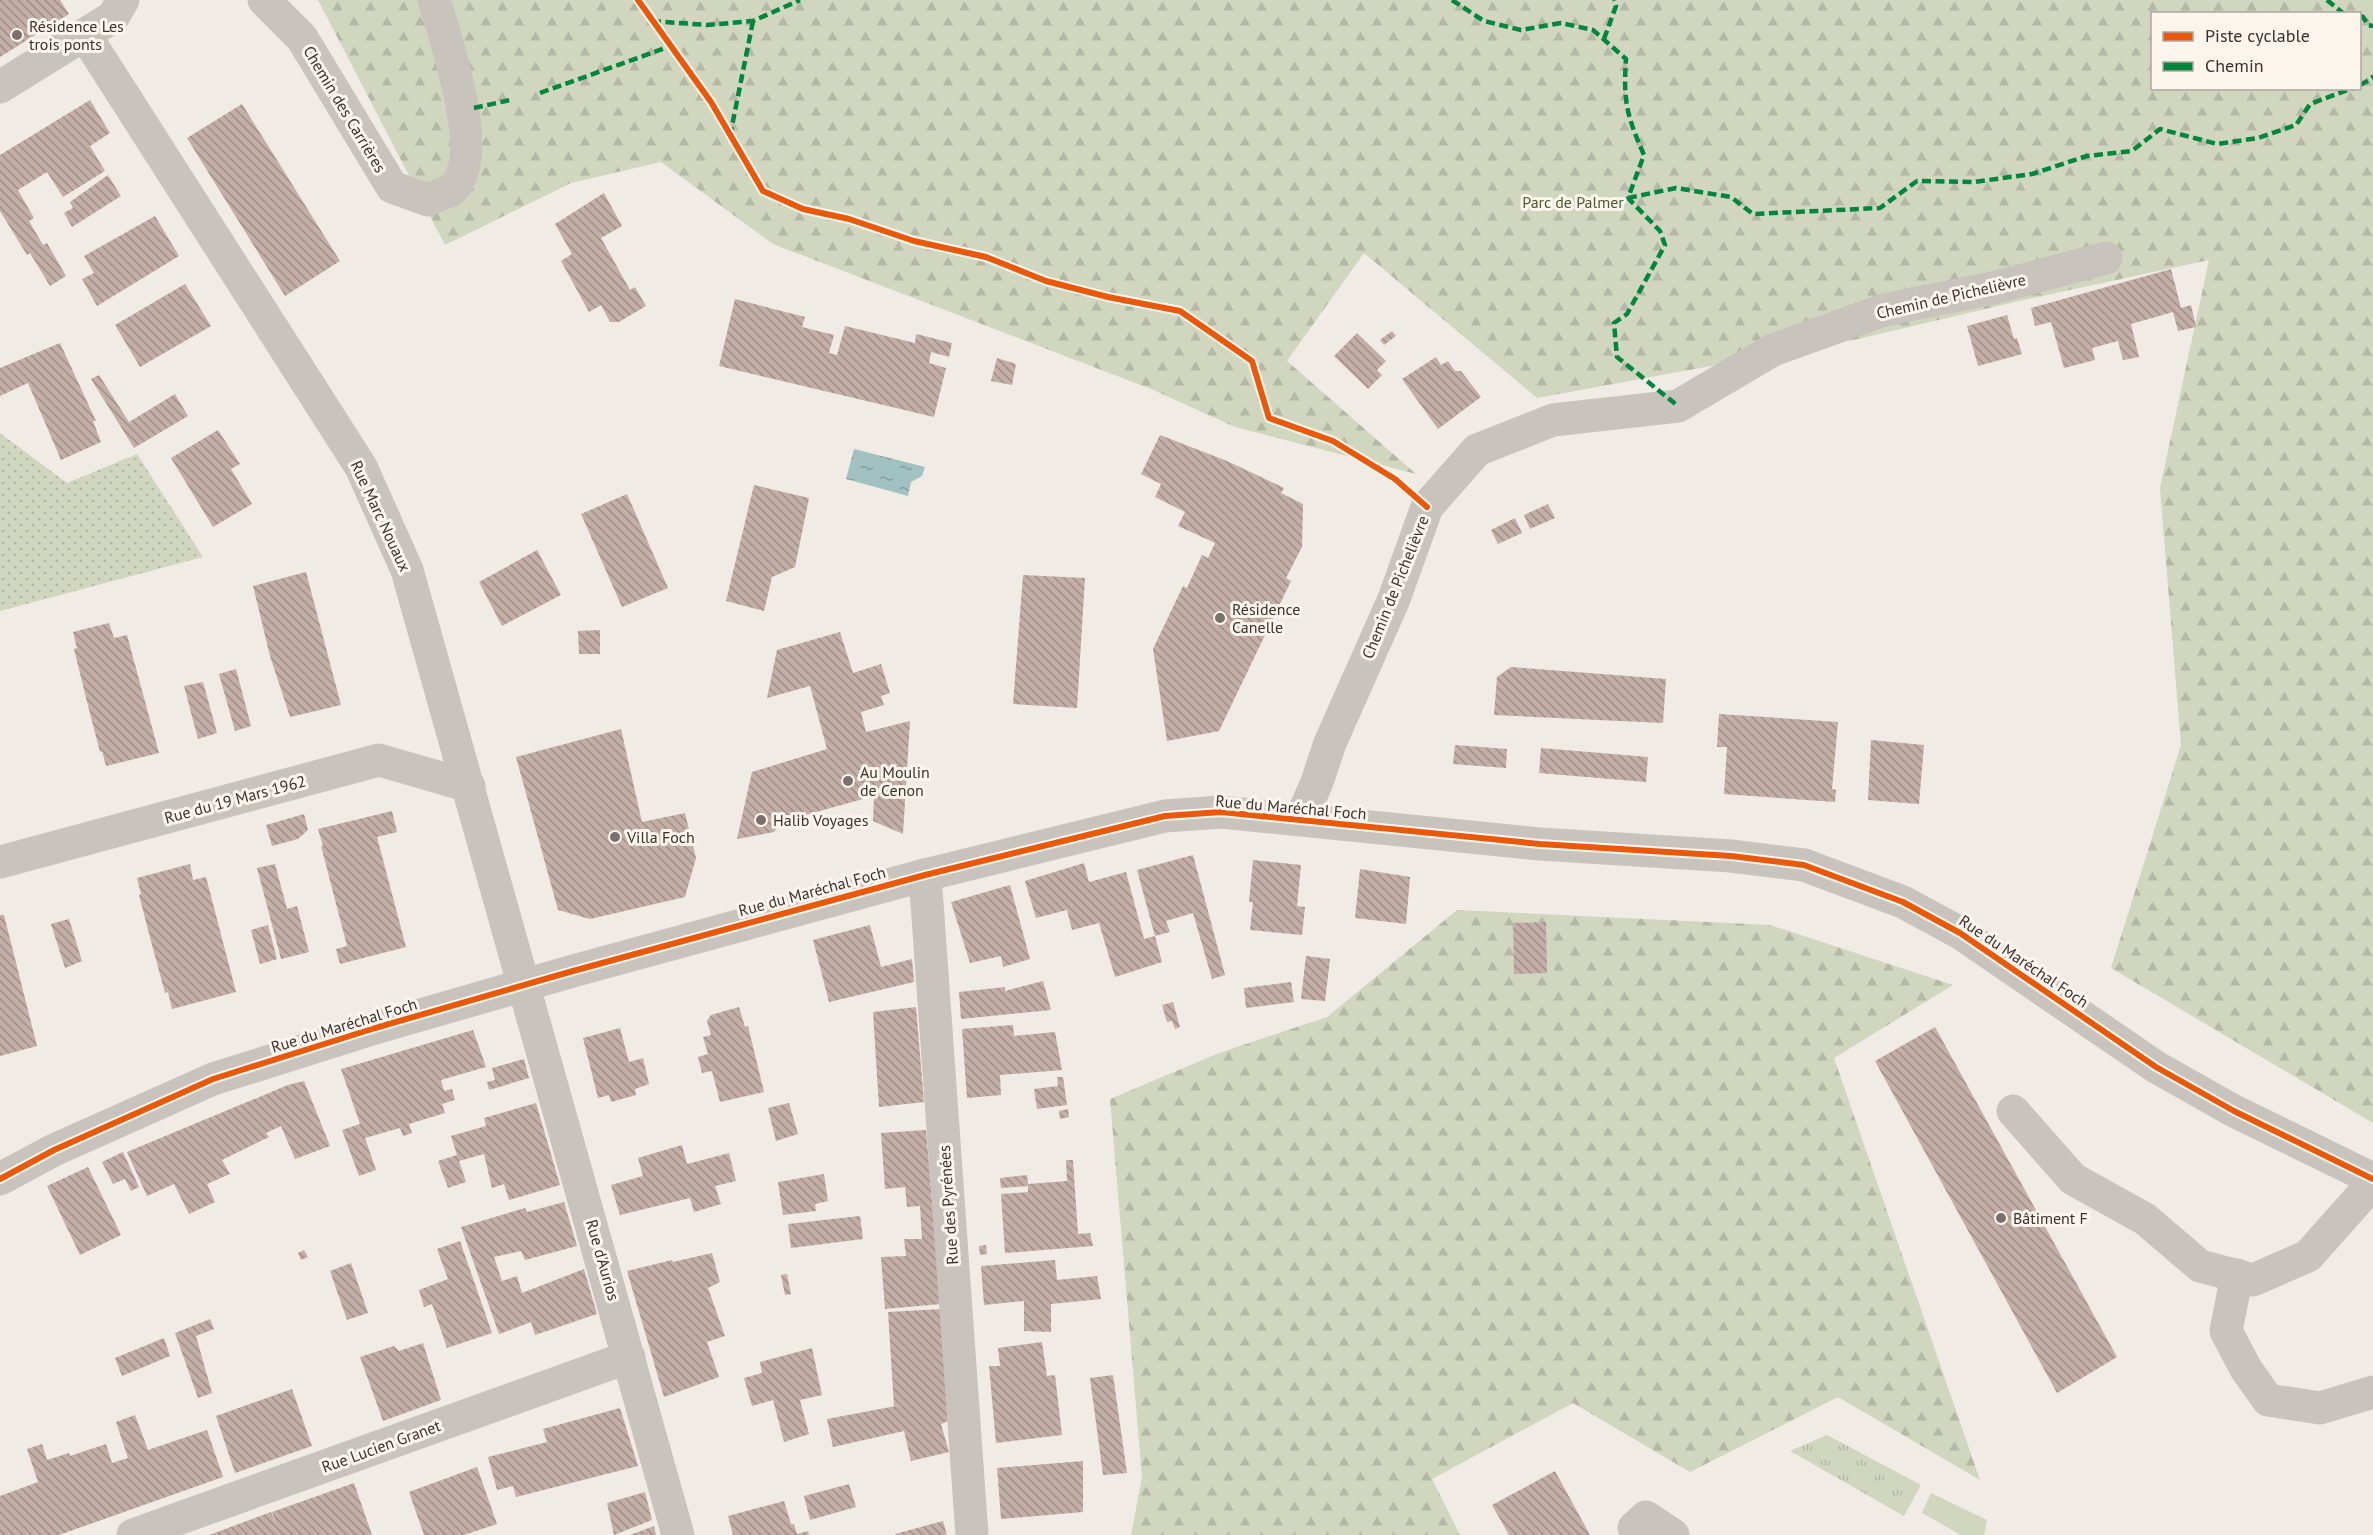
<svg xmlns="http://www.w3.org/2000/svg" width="2373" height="1535" font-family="'PT Sans',sans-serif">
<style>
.grass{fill:url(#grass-tufts)}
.forest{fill:url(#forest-firs);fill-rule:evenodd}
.garden{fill:url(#garden-dots)}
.pitch{fill:#d1d6bf}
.water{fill:url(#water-ripples)}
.building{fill:url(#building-back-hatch)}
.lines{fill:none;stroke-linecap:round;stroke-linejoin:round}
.minor{stroke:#c9c3be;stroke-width:33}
.quiet{stroke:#00873e;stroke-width:4.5;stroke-dasharray:9 4.5;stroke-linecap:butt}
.cycleway-casing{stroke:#fbf5ee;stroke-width:10}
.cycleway{stroke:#e8590c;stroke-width:6}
.poi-dot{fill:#7a716c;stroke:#fbf5ee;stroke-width:2}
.labels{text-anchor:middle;stroke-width:6;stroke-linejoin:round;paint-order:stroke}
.poi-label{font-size:16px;fill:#3b302b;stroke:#fbf5ee;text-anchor:start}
.street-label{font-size:16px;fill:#3b302b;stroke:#fbf5ee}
.park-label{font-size:16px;fill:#4a5a2e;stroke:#fbf5ee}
</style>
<defs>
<pattern id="grass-tufts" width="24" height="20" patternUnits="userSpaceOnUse" patternTransform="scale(1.5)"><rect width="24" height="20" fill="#d1d6bf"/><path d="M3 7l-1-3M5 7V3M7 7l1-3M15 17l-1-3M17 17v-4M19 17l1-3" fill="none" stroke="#b4b8a4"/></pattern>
<pattern id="forest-firs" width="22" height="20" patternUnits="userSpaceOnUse" patternTransform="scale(1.5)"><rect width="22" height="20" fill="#d1d6bf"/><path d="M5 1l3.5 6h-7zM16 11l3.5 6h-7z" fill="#b4b8a4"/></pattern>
<pattern id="garden-dots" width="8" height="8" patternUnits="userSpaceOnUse" patternTransform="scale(1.5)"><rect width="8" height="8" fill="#d1d6bf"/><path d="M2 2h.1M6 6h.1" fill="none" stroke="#b4b8a4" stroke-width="1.8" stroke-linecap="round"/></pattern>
<pattern id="water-ripples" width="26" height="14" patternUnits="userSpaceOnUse" patternTransform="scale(1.5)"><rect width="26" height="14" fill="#a1c2c1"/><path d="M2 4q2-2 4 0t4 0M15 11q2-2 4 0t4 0" fill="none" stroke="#849e9d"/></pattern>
<pattern id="building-back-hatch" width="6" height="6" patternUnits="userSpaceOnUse" patternTransform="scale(1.5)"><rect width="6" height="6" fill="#c3afa7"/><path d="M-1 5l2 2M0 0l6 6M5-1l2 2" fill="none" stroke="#a08f88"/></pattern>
</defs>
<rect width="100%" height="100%" fill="#f0ebe5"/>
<!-- grass -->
<path class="grass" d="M1827 1435 1921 1485 1904 1516 1790 1451Z"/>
<!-- forest -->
<g class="forest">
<path d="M318 0H2373V1123L2111 968 2181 745 2160 488 2209 260 2019 301 1858 339 1537 398 1364 253 1287 361 1416 474 1235 427 1151 389 773 244 661 162 571 183 445 245ZM2152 14H2360V88H2152Z"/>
<path d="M1457 910 1770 925 1953 985 1834 1058 1980 1480 1838 1397 1690 1472 1573 1403 1432 1479 1460 1535H1131L1142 1477 1110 1099 1219 1053 1327 1017Z"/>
</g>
<!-- garden -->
<path class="garden" d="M0 433 67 483 137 454 203 557 0 611Z"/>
<!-- pitch -->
<path class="pitch" d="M1931 1493 1987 1520 1984 1535H1961L1922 1513Z"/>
<!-- water -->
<path class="water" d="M854 449 925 467 922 476 911 482 908 496 846 479Z"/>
<!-- building -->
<g class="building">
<path d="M0 0H60L69 14 0 57Z"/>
<path d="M90 100 110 133 90 146 105 171 63 197 47 172 18 190 34 218 29 221 43 245 47 243 66 276 50 286 30 253 27 255 0 211V155Z"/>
<path d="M242 104 340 261 285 296 187 138Z"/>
<path d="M108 175 121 196 72 227 64 213 73 208 70 202Z"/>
<path d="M604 193 622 226 601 238 630 290 635 287 646 306 619 322H610L601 305 589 312 561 261 572 254 555 224Z"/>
<path d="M155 216 179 256 97 306 82 279 94 273 84 256Z"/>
<path d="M2171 269 2181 308 2191 305 2196 327 2178 331 2173 312 2131 324 2139 357 2123 360 2118 341 2092 348 2095 360 2064 368 2051 322 2035 326 2031 308Z"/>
<path d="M185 284 211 326 140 367 115 325Z"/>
<path d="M735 299 805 317 802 327 834 335 829 353 837 355 845 326 915 343 916 334 952 343 949 357 931 352 929 363 946 368 934 417 719 366Z"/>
<path d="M2007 315 2014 339 2017 338 2022 354 1978 366 1967 326Z"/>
<path d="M1392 331 1396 336 1384 345 1380 340Z"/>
<path d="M1357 333 1386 361 1377 370 1382 375 1368 389 1334 356Z"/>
<path d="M60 343 96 421H93L101 442 61 460 28 383 0 396V368Z"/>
<path d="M1436 357 1441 365 1448 361 1455 371H1461L1481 397 1438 429 1402 379Z"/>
<path d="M997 358 1016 364 1012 385 991 381Z"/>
<path d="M99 375 129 422 175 394 188 416 134 448 91 379Z"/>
<path d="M218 430 240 464 231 469 252 504 213 527 171 458Z"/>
<path d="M1160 435 1227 461 1284 488 1281 493 1303 504 1302 547 1286 578 1291 581 1219 731 1167 741 1153 649 1183 586 1187 588 1202 555 1208 558 1215 543 1178 526 1185 512 1155 497 1161 484 1141 474Z"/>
<path d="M754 485 809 498 795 567 772 577 764 611 726 601Z"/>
<path d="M627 494 668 588 622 607 581 514Z"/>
<path d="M1548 504 1555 518 1530 529 1524 515Z"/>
<path d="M1515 518 1522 533 1498 544 1491 530Z"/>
<path d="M537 550 561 595 502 626 479 582Z"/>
<path d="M306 572 341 705 290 717 270 656 253 586Z"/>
<path d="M1023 575 1085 578 1077 708 1013 704Z"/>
<path d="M109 623 114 638 127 635 159 753 106 766 102 751 100 752 87 702 74 649 77 648 73 632Z"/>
<path d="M600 630V654H579L578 631Z"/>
<path d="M840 632 853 673 881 664 890 693 881 696 884 705 861 712 866 732 910 721 903 834 873 821 874 796 780 822 774 832 737 839 752 772 827 749 810 686 767 698 777 650Z"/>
<path d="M1511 667 1666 679 1663 723 1494 715 1497 677Z"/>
<path d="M236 669 251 726 235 731 219 674Z"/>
<path d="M203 682 217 733 198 739 184 686Z"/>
<path d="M1719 714 1838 722 1832 789 1836 790 1835 802 1724 794 1727 747H1717Z"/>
<path d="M621 729 642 822 685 813 696 858 685 897 590 919 558 910 516 757Z"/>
<path d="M1871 740 1924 745 1919 804 1868 800Z"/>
<path d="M1455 745 1507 749 1506 768 1453 764Z"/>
<path d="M1541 748 1648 757 1646 782 1539 773Z"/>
<path d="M392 811 397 832 377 837 406 947 340 964 336 949 347 946 321 846H323L318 829Z"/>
<path d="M304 814 308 830 298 839 272 846 266 825Z"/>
<path d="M1193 855 1225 975 1212 979 1193 913 1166 921 1170 932 1155 936 1137 870Z"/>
<path d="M1253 860 1301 865 1297 906 1305 907 1302 935 1250 930 1253 902H1249Z"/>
<path d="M1084 863 1089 882 1126 872 1144 939 1155 936 1162 962 1115 977 1099 923 1072 930 1067 910 1036 918 1025 881Z"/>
<path d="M190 864 193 880 206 877 236 992 172 1009 168 992 165 993 152 945 139 895 141 894 137 878Z"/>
<path d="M275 864 287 909 297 906 309 952 281 959 257 868Z"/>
<path d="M1360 869 1410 877 1406 924 1355 918Z"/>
<path d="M1010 885 1030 959 1003 967 1001 956 970 963 951 902Z"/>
<path d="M0 915H4L37 1046 0 1056Z"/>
<path d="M69 919 82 961 65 968 51 924Z"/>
<path d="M1546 922 1547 973 1514 974 1513 923Z"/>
<path d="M268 925 277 959 260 964 251 930Z"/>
<path d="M870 925 881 967 912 959 914 982 829 1002 813 940Z"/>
<path d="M1306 956 1330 959 1325 1001 1301 999Z"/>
<path d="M1043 981 1051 1010 961 1019 959 992 1005 987V991Z"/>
<path d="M1291 982 1294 1002 1246 1008 1244 988Z"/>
<path d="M1173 1002 1180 1027 1175 1029 1172 1021 1167 1022 1162 1005Z"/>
<path d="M739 1007 745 1027 748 1026 764 1092 720 1102 712 1071 702 1073 698 1057 708 1054 703 1037 711 1035 707 1021 711 1015Z"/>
<path d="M916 1007 924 1102 879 1107 873 1012Z"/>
<path d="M1013 1025 1014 1036 1055 1032 1062 1070 1000 1075 1001 1095 967 1098 962 1029Z"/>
<path d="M1935 1027 2117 1357 2057 1393 1875 1061Z"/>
<path d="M620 1028 629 1062 643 1058 649 1084 635 1089 636 1095 611 1102 609 1095 598 1098 583 1038Z"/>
<path d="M473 1030 486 1067 441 1080 444 1091 452 1089 455 1100 442 1104 445 1113 409 1124 412 1133 403 1136 400 1128 365 1138 376 1170 359 1176 342 1130 360 1124 341 1069Z"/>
<path d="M524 1059 529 1078 489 1090 487 1082 495 1080 492 1068Z"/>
<path d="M1057 1077H1063L1067 1105 1037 1109 1034 1089 1058 1086Z"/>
<path d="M304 1081 330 1146 295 1159 281 1126 266 1133 269 1137 222 1160 230 1174 207 1184 215 1202 189 1214 174 1184 147 1196 127 1152 288 1085Z"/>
<path d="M536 1103 560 1185 509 1200 504 1184 492 1188 484 1154 459 1161 466 1182 448 1188 438 1161 457 1155 451 1136 486 1126 484 1118Z"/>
<path d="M789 1103 798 1134 776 1141 768 1108Z"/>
<path d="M1068 1109 1069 1117 1060 1119 1059 1111Z"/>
<path d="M926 1130 941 1304 885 1309 881 1257 906 1256 904 1239H922L920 1206 907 1207 905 1187 885 1189 881 1133Z"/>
<path d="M682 1145 687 1164 729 1153 736 1181 715 1186 721 1204 694 1212 690 1198 620 1215 611 1185 643 1176 638 1158Z"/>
<path d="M123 1152 139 1187 131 1191 125 1179 113 1184 102 1162Z"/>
<path d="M1066 1160H1073L1078 1234 1090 1233 1093 1246 1005 1253 1001 1194 1028 1192V1186L1001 1188 1000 1178 1027 1175 1028 1184 1067 1181Z"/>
<path d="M88 1167 121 1235 80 1255 47 1186Z"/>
<path d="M824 1174 828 1201 815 1204 816 1211 783 1215 778 1182Z"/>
<path d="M564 1202 577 1246 525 1260 521 1251 494 1257 502 1281 517 1276 522 1293 584 1269 597 1314 535 1335 531 1322 499 1334 461 1227 525 1208 527 1212Z"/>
<path d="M860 1216 863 1239 791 1248 788 1224Z"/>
<path d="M460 1241 492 1333 447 1348 432 1304 424 1307 419 1290 448 1279 437 1249Z"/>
<path d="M986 1245 987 1254 980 1255 979 1246Z"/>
<path d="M304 1250 308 1257 301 1260 298 1253Z"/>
<path d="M712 1253 720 1282 708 1288 725 1336 707 1342 719 1377 664 1397 627 1271 672 1260 673 1262Z"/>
<path d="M1055 1260 1057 1280 1097 1276 1101 1299 1051 1304V1332L1024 1331V1301L984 1305 981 1266Z"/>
<path d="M351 1263 368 1313 347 1320 330 1271Z"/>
<path d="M787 1274 791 1294 785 1295 781 1275Z"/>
<path d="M941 1309 950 1420 941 1424 949 1452 911 1461 904 1431 833 1447 827 1419 901 1405 894 1406 888 1312Z"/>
<path d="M210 1319 214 1329 196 1336 212 1393 198 1398 175 1333Z"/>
<path d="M164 1338 170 1356 122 1376 115 1358Z"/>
<path d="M1042 1342 1047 1376 1055 1375 1062 1435 996 1443 989 1366H1000L998 1348Z"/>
<path d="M423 1343 441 1400 383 1421 360 1357 394 1346 399 1351Z"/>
<path d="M812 1348 822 1395 800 1400 809 1434 784 1442 773 1400 752 1406 744 1378 762 1373 760 1362Z"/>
<path d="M1113 1375 1127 1473 1103 1475 1090 1378Z"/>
<path d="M292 1389 312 1446 235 1473 216 1416Z"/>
<path d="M620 1408 638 1466 516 1497 513 1486 497 1490 488 1457 547 1442 543 1429Z"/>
<path d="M135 1415 148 1450 207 1430 223 1477 59 1535H0V1496L38 1482 27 1449 42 1444 47 1460 69 1453 70 1456 106 1444 112 1463 128 1458 116 1422Z"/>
<path d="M1083 1461V1512L1001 1519 997 1468Z"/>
<path d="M477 1467 497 1524 464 1535H424L409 1492Z"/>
<path d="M1555 1471 1590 1535H1509L1492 1505Z"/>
<path d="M354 1483 372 1535H209L271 1512 276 1524 272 1512Z"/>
<path d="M849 1484 856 1507 810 1520 804 1496Z"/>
<path d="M645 1492 652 1520 614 1535 607 1503Z"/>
<path d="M784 1501 791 1524H794L797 1534 808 1531 809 1535H733L728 1516Z"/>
<path d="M943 1521 947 1535H896L895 1534Z"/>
<path d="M654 1526 656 1535H630Z"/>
</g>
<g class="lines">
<!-- minor -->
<g class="minor">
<path d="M264 0 302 38 392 187 428 200C435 196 447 193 453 188 486 158 446 38 434 0"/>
<path d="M85 35 361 467 407 570 678 1535"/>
<path d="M0 87 113 17 123 0"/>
<path d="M1301 819 1317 782 1330 743 1394 599 1427 507 1477 450 1553 420 1678 406 1773 350 1884 310 1997 287 2106 258"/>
<path d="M0 862 379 760 469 786"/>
<path d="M925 875 972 1535"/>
<path d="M2013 1111 2073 1179 2145 1219 2200 1266 2253 1280 2308 1256 2373 1183"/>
<path d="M0 1179 54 1150 213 1079 375 1028 573 971 925 875 1165 816 1221 812 1540 844 1731 856 1804 865 1903 902 1960 933 2156 1067 2234 1111 2373 1179"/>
<path d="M2237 1275 2226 1331 2246 1369 2268 1400 2320 1408 2373 1392"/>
<path d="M133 1535 629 1357"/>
<path d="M1637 1535 1634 1528 1646 1517 1673 1535"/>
</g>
<!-- quiet -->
<g class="quiet">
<path d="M1452 0 1484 21 1521 30 1561 23 1593 30 1626 59C1623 102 1627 116 1644 155L1628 198 1660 231 1665 245 1627 314 1614 323 1617 357 1678 406"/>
<path d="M2327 0 2344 14"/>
<path d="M2360 16 2363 17 2368 25 2373 26"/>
<path d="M652 21 707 25 753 21 800 0"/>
<path d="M1604 39 1616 6 1614 0"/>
<path d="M2360 85 2373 78V75"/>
<path d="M540 93 671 46"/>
<path d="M474 108 510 100"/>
<path d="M730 136 753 21"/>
<path d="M1628 198 1676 188 1731 197 1753 214 1880 208 1917 181 1974 182 2032 174 2087 156 2132 151 2160 129 2217 144 2258 138 2296 125 2310 104 2353 88"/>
</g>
<!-- cycleway casing -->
<g class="cycleway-casing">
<g id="cycleway">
<path d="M638 0 711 102 763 191 803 209 849 219 914 241 986 257 1046 281 1108 297 1180 311 1252 361 1269 418 1333 441 1395 479 1427 507"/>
<path d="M0 1179 54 1150 213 1079 375 1028 573 971 925 875 1165 816 1221 812 1540 844 1731 856 1804 865 1903 902 1960 933 2156 1067 2234 1111 2373 1179"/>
</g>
</g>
<!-- cycleway -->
<use href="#cycleway" class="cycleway"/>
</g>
<!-- markers -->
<g class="poi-dot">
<circle cx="17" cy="35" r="6"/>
<circle cx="1220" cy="618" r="6"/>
<circle cx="848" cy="781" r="6"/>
<circle cx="761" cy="820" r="6"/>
<circle cx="615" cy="837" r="6"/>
<circle cx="2001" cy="1218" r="6"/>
</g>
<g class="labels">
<!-- poi labels -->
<g class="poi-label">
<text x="29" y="32">Résidence Les<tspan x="29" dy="18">trois ponts</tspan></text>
<text x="1232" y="615">Résidence<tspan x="1232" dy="18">Canelle</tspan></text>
<text x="860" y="778">Au Moulin<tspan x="860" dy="18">de Cenon</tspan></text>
<text x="773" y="826">Halib Voyages</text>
<text x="627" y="843">Villa Foch</text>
<text x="2013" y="1224">Bâtiment F</text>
</g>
<!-- street labels -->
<g class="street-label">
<text transform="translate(345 109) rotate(59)" y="6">Chemin des Carrières</text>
<text transform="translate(1951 296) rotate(-13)" y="6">Chemin de Pichelièvre</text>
<text transform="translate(381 516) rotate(65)" y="6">Rue Marc Nouaux</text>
<text transform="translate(1395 587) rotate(-68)" y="6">Chemin de Pichelièvre</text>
<text transform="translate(235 799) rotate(-15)" y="6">Rue du 19 Mars 1962</text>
<text transform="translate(1291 807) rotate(5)" y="6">Rue du Maréchal Foch</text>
<text transform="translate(812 891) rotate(-15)" y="6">Rue du Maréchal Foch</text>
<text transform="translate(2024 961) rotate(34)" y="6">Rue du Maréchal Foch</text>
<text transform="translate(344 1025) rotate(-17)" y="6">Rue du Maréchal Foch</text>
<text transform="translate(948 1205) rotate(-94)" y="6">Rue des Pyrénées</text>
<text transform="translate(603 1260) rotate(74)" y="6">Rue d'Aurios</text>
<text transform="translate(381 1446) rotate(-20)" y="6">Rue Lucien Granet</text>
</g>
<!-- park labels -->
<g class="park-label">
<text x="1573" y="208">Parc de Palmer</text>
</g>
</g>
<!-- legend -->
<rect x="2151" y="12" width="210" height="78" fill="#fbf5ee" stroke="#aea6a0" stroke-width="1.5"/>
<rect x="2163" y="32" width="30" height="9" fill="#e8590c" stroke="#aea6a0" stroke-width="1.5"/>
<text x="2205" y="42" font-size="18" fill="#3b302b">Piste cyclable</text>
<rect x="2163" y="62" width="30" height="9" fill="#00873e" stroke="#aea6a0" stroke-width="1.5"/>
<text x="2205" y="72" font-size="18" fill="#3b302b">Chemin</text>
</svg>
